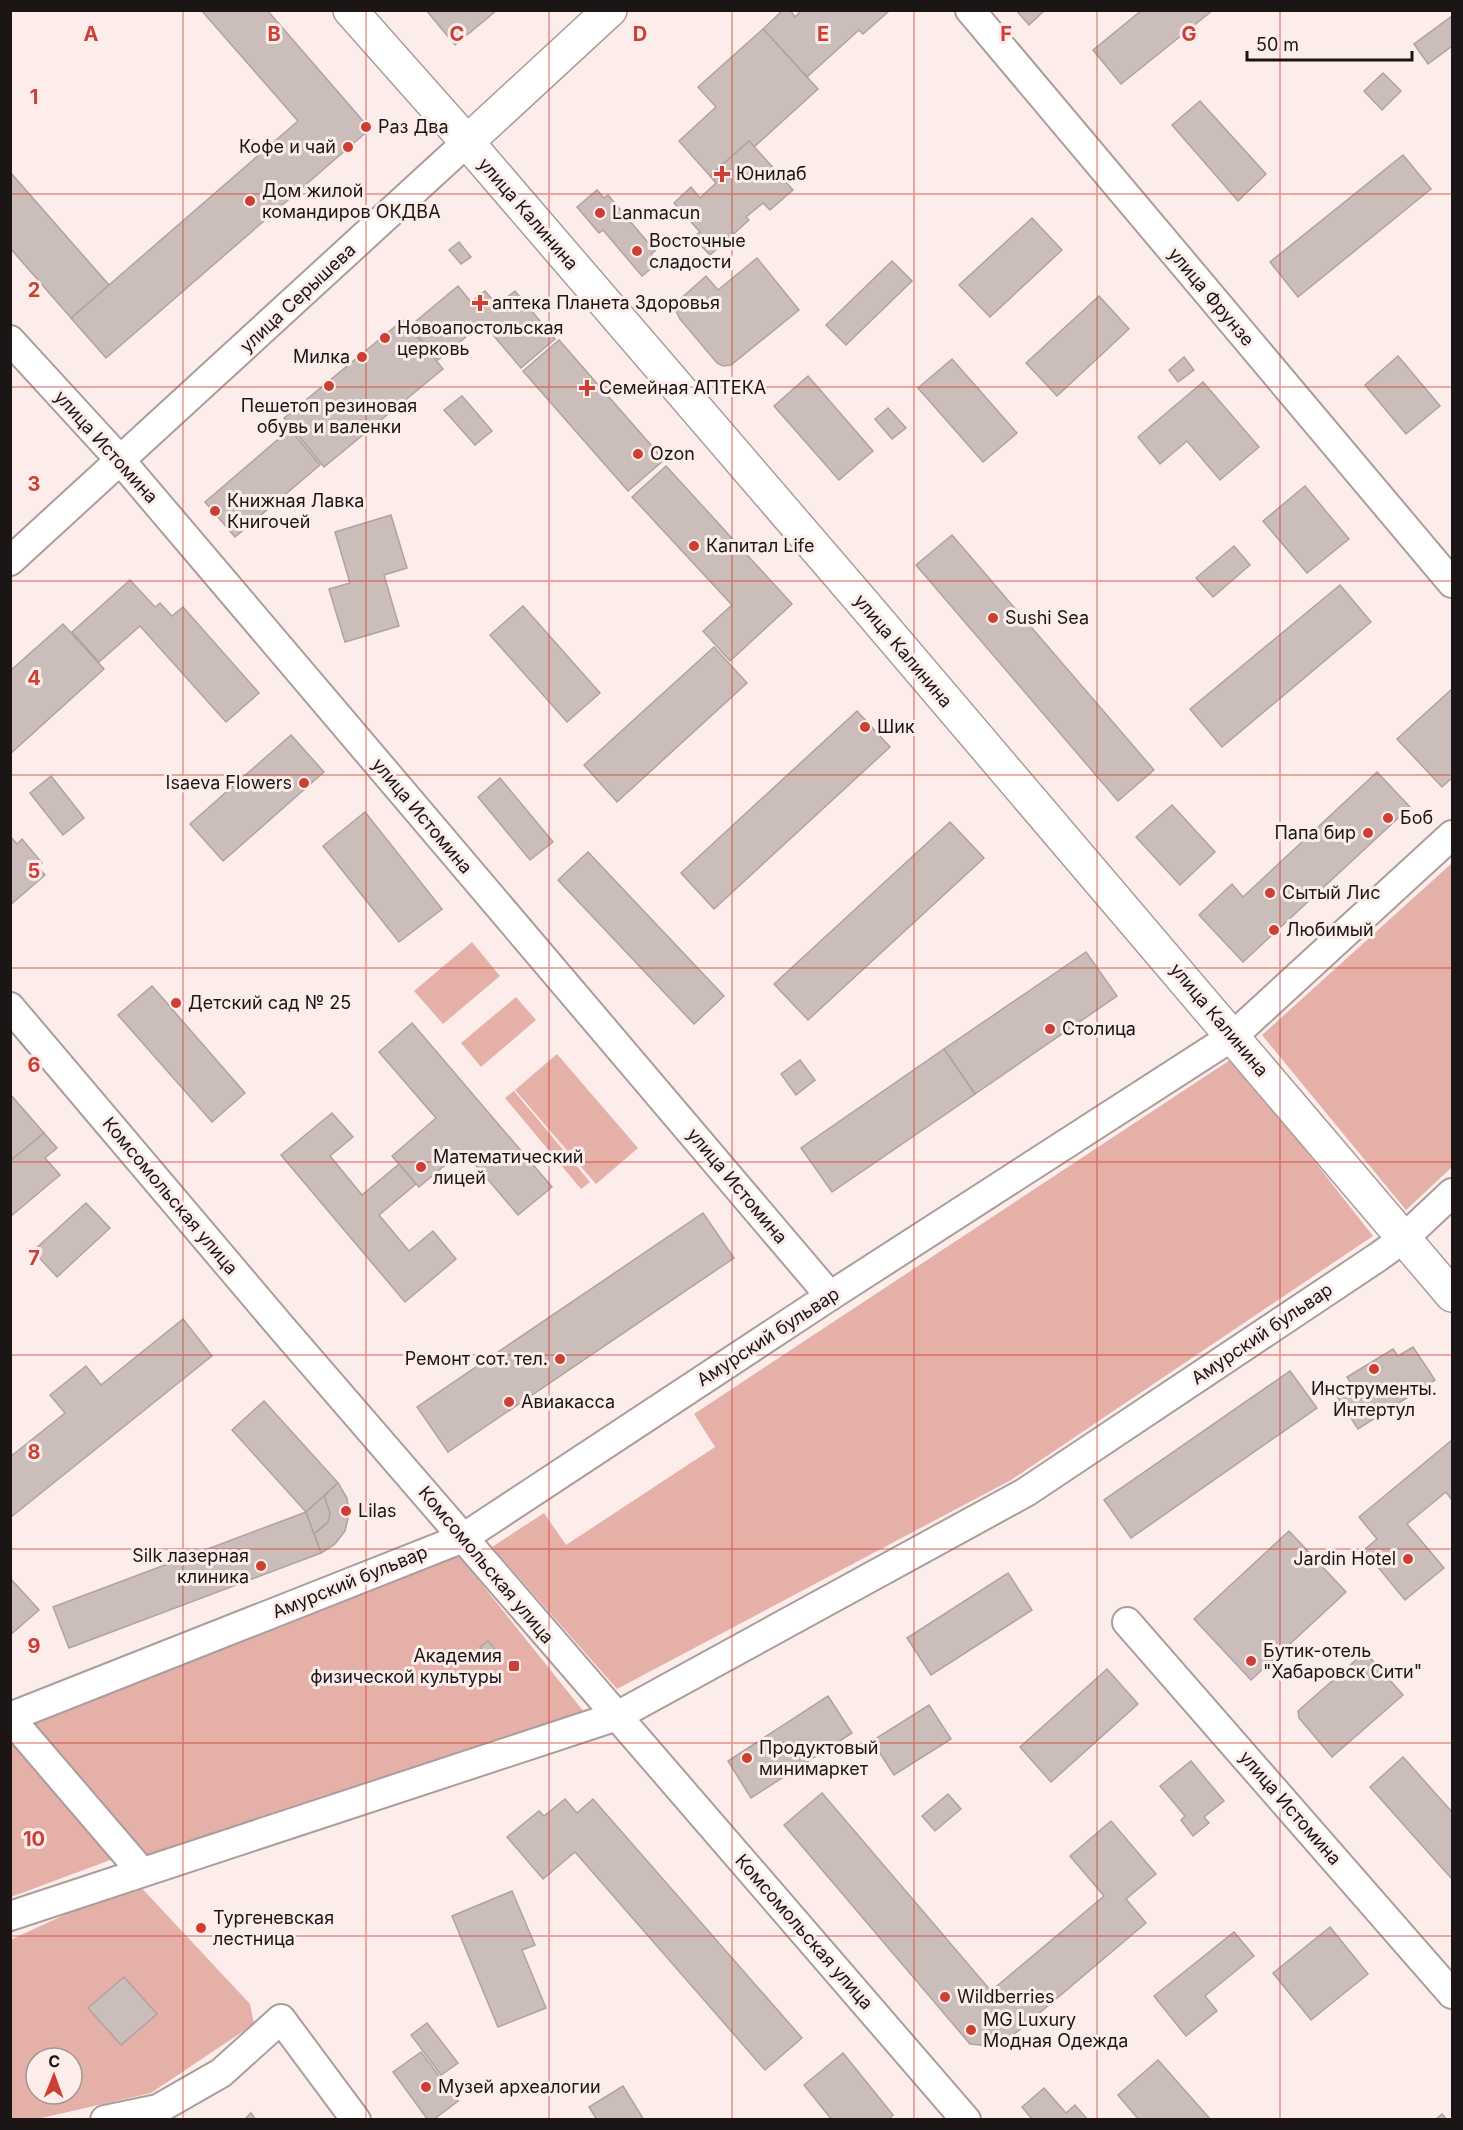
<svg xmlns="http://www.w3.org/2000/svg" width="1463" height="2130" font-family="Inter,sans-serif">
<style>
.green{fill:#e4b0a8;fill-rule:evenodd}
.building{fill:#cbbdba;stroke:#b0a29f;stroke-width:1.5}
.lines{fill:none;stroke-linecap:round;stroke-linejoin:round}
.minor-casing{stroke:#ab9d9b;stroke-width:32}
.major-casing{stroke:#ab9d9b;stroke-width:36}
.minor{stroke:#fff;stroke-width:28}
.major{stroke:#fff;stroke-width:33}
.grid{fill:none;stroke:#cd3f34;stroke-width:1.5;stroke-opacity:0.55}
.poi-dot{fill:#cd3f34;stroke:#fcedeb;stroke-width:2}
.labels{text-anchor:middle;stroke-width:6;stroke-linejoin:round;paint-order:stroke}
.poi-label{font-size:18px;fill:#1b1615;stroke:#fcedeb;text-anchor:start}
.street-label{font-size:18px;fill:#1b1615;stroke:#fcedeb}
.grid-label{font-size:20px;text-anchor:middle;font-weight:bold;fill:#cd3f34;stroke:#fcedeb;stroke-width:6;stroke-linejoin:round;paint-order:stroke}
</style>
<rect width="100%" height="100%" fill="#fcedeb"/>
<!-- green -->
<g class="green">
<path d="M1452 863V1167L1406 1210 1262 1035Z"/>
<path d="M472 942 500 976 443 1024 414 991Z"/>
<path d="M516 997 536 1020 481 1067 461 1043Z"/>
<path d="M557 1054 638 1148 596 1184 515 1090Z"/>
<path d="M1233 1058 1373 1236 1011 1480 617 1689 492 1547 544 1513 566 1545 715 1447 694 1414Z"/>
<path d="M514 1091 590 1182 581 1189 505 1098Z"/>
<path d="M456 1552 584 1712 143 1860 27 1721Z"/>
<path d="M10 1737 113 1859 11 1897H10Z"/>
<path d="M136 1882 250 2004 254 2024 151 2093 37 2119H11L10 1940ZM36 2058H72V2094H36Z"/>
</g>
<!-- building -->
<g class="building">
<path d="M201 10H267L370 129 106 358 71 318 298 121Z"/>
<path d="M426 10H497L455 45Z"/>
<path d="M783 10H790L795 17 802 10 889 11 863 34 859 30 807 77 763 29Z"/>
<path d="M1016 10H1045L1029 25Z"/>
<path d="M1142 10H1213L1121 84 1093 50Z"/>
<path d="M1452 16V46L1428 64 1414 44Z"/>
<path d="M763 29 818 89 754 147 749 141 710 176 679 141 716 107 698 87Z"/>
<path d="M1383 73 1401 91 1382 110 1364 91Z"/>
<path d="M1200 101 1266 174 1238 201 1172 125Z"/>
<path d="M749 141 793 190 770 210 763 203 746 217 749 220 710 255 693 237 700 232 674 203 691 187 700 198 716 183 710 176Z"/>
<path d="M1403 155 1431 189 1298 297 1270 262Z"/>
<path d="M10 172 109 285 71 318 10 248Z"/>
<path d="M597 190 604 198 608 195 655 251 651 254 659 262 642 276 603 230 599 233 577 207Z"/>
<path d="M1032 218 1062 250 990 317 959 285Z"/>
<path d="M459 242 471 257 461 264 449 250Z"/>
<path d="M757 258 799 310 731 365 723 366 717 363 680 319 675 309 676 303 706 276 718 290Z"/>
<path d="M892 261 912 281 846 345 826 325Z"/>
<path d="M458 286 471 302 485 291 497 305 515 291 555 339 521 368 483 323 438 360 410 326Z"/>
<path d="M1099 296 1129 329 1057 396 1026 363Z"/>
<path d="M403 320 443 369 324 467 284 418Z"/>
<path d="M559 340 664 460 628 491 523 371Z"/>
<path d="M1398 356 1440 406 1406 434 1365 385Z"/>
<path d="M1184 357 1194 370 1178 382 1169 370Z"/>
<path d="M952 359 1017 433 983 462 918 388Z"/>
<path d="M808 376 873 451 839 480 774 406Z"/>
<path d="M1203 382 1259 447 1220 480 1187 441 1160 464 1138 437Z"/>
<path d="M462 396 492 431 475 445 444 410Z"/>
<path d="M888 408 906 428 892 439 875 419Z"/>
<path d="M290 429 320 465 235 537 205 502Z"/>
<path d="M666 466 792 604 730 661 703 631 732 605 632 497Z"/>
<path d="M1305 486 1349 539 1307 573 1263 521Z"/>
<path d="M391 515 407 568 384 575 399 626 345 642 329 589 350 583 335 532Z"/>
<path d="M952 535 1154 770 1118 801 916 565Z"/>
<path d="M1234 546 1250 565 1213 597 1196 578Z"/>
<path d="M130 580 155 607 160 603 172 616 183 607 259 693 226 722 140 626 99 662 72 632Z"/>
<path d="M1340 585 1371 622 1222 747 1190 709Z"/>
<path d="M523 606 600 693 567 722 490 635Z"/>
<path d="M63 624 104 669 10 754V671Z"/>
<path d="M714 647 747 683 617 802 584 765Z"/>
<path d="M1452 689V778L1442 787 1397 739Z"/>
<path d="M857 711 890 747 714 909 681 873Z"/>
<path d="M291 735 324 772 223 861 190 824Z"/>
<path d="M1377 772 1410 807 1243 962 1199 915 1232 884 1243 897Z"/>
<path d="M51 776 84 818 63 835 30 793Z"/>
<path d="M500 778 553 842 530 860 478 797Z"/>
<path d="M1172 805 1215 852 1180 885 1136 837Z"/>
<path d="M365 812 442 909 399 942 323 846Z"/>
<path d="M950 822 984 858 808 1020 774 984Z"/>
<path d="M10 836 17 844 22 839 42 863 38 867 45 875 10 905Z"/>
<path d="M588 852 724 996 694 1024 558 880Z"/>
<path d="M1086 952 1117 996 975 1094 944 1049Z"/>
<path d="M152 986 245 1093 212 1122 118 1015Z"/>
<path d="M412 1023 552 1187 518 1215 463 1150 419 1187 392 1156 436 1118 379 1052Z"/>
<path d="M944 1049 975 1094 832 1192 801 1148Z"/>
<path d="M800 1060 815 1080 796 1095 781 1074Z"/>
<path d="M10 1094 44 1133 10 1161Z"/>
<path d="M332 1113 353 1137 330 1156 362 1195 399 1164 416 1184 379 1215 409 1251 433 1231 456 1259 405 1302 281 1155Z"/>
<path d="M44 1133 57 1148 45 1158 60 1175 10 1217V1161Z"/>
<path d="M86 1203 110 1228 57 1277 33 1251Z"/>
<path d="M703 1213 734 1258 448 1452 417 1407Z"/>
<path d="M183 1319 212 1356 11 1517 10 1457 65 1413 50 1395 86 1366 101 1385Z"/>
<path d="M1413 1347 1435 1380 1358 1429 1336 1395 1352 1385 1347 1377 1393 1349 1398 1356Z"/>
<path d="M1290 1371 1317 1408 1131 1538 1104 1500Z"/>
<path d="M264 1401 338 1483 306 1512 232 1430Z"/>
<path d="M1452 1440V1500L1446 1492 1407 1524 1444 1568 1405 1600 1364 1550 1377 1539 1359 1517Z"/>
<path d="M338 1483 347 1498 349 1514 345 1531 335 1544 321 1553 314 1534 328 1522 330 1513 324 1496Z"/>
<path d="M324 1496 330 1513 328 1522 314 1534 306 1512Z"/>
<path d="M306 1512 321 1553 69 1648 53 1607Z"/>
<path d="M1289 1531 1346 1592 1251 1680 1194 1619Z"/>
<path d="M1008 1573 1032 1610 931 1675 907 1638Z"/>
<path d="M10 1578 39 1610 10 1635Z"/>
<path d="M488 1641 499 1654 491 1660 480 1647Z"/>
<path d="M1365 1652 1403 1695 1332 1757 1299 1718 1298 1711Z"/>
<path d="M1107 1669 1138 1704 1051 1782 1020 1747Z"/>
<path d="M828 1696 852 1733 751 1798 728 1761Z"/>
<path d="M929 1705 951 1739 894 1775 872 1741Z"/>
<path d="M1403 1757 1452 1812V1879L1370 1787Z"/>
<path d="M1191 1761 1224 1801 1204 1817 1209 1823 1193 1836 1181 1820 1185 1816 1160 1786Z"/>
<path d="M822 1793 991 1991 1104 1896 1070 1856 1111 1821 1156 1874 1126 1899 1146 1923 999 2047 970 2044 784 1825Z"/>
<path d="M948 1794 961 1809 935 1831 922 1816Z"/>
<path d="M565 1799 577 1813 593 1799 802 2038 765 2070 575 1852 543 1879 507 1837 539 1811 544 1816Z"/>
<path d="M512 1891 535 1945 522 1950 546 2008 498 2027 452 1916Z"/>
<path d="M1330 1927 1368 1974 1311 2020 1273 1973Z"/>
<path d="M1234 1932 1254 1956 1205 1996 1217 2011 1186 2036 1154 1996Z"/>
<path d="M124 1977 157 2014 121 2045 88 2008Z"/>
<path d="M427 2023 458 2063 441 2075 411 2035Z"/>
<path d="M421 2052 458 2101 433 2120H428L393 2072Z"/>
<path d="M843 2053 893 2115 888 2120H832L804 2085Z"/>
<path d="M1158 2060 1211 2120H1139L1118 2095Z"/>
<path d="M623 2086 644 2120H597L589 2107Z"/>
<path d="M1044 2088 1066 2113 1075 2105 1088 2120H1033L1022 2107Z"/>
<path d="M251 2113 256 2120H244Z"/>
<path d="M1442 2114 1447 2120H1435Z"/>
</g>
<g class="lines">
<!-- minor casing -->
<g class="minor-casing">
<g id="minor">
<path d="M970 10 1452 583"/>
<path d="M10 340 121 461 830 1296"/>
<path d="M10 561 467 142"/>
<path d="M10 1007 282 1328 966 2120"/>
<path d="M1127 1622 1452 1994"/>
<path d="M10 1717 463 1538 830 1296 1233 1036 1452 835"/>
<path d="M10 1718 141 1871"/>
<path d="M10 1916 617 1716 1026 1492 1378 1257 1403 1239 1452 1193"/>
<path d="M105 2120 158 2109 221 2073 281 2019 356 2120"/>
</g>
</g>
<!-- major casing -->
<g class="major-casing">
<g id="major">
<path d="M350 10 467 142 864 604 1452 1295"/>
<path d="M467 142 610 10"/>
</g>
</g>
<!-- minor -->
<use href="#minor" class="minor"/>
<!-- major -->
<use href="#major" class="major"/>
</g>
<!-- grid -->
<path class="grid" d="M183 10V2120M366 10V2120M549 10V2120M732 10V2120M914 10V2120M1097 10V2120M1280 10V2120M10 194H1452M10 387H1452M10 581H1452M10 775H1452M10 968H1452M10 1162H1452M10 1355H1452M10 1549H1452M10 1743H1452M10 1936H1452"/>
<!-- markers -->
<g class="poi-dot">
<circle cx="366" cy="127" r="6"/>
<circle cx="348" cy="147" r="6"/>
<path d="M719 165h6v6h6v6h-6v6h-6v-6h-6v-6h6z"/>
<circle cx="250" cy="201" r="6"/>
<circle cx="600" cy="213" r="6"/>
<circle cx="637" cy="251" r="6"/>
<path d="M477 294h6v6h6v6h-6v6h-6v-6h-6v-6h6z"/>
<circle cx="385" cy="338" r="6"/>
<circle cx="362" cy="357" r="6"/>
<circle cx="329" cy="386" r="6"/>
<path d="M584 379h6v6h6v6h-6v6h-6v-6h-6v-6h6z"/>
<circle cx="638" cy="454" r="6"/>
<circle cx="215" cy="511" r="6"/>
<circle cx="694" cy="546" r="6"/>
<circle cx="993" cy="618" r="6"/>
<circle cx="865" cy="727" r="6"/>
<circle cx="304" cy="783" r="6"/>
<circle cx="1388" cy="818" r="6"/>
<circle cx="1368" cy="833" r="6"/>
<circle cx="1270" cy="893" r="6"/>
<circle cx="1274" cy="930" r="6"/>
<circle cx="176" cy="1003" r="6"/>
<circle cx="1050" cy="1029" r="6"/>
<circle cx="421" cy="1167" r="6"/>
<circle cx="560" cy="1359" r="6"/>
<circle cx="1374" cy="1369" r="6"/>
<circle cx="509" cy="1402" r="6"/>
<circle cx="346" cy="1511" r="6"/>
<circle cx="1408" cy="1559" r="6"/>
<circle cx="261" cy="1566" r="6"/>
<circle cx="1251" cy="1661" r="6"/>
<rect x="508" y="1660" width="12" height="12" rx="3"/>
<circle cx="747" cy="1758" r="6"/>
<circle cx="201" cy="1928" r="6"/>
<circle cx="945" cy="1997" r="6"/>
<circle cx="971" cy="2030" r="6"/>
<circle cx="426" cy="2087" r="6"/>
</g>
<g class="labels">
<!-- poi labels -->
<g class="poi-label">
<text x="378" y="133">Раз Два</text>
<text x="336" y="153" text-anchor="end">Кофе и чай</text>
<text x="736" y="180">Юнилаб</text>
<text x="262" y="197">Дом жилой<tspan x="262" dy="21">командиров ОКДВА</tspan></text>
<text x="612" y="219">Lanmacun</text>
<text x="649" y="247">Восточные<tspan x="649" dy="21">сладости</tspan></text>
<text x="492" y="309">аптека Планета Здоровья</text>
<text x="397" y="334">Новоапостольская<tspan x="397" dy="21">церковь</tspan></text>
<text x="350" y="363" text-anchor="end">Милка</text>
<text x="599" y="394">Семейная АПТЕКА</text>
<text x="329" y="412" text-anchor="middle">Пешетоп резиновая<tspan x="329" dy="21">обувь и валенки</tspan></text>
<text x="650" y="460">Ozon</text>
<text x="227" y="507">Книжная Лавка<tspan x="227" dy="21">Книгочей</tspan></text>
<text x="706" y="552">Капитал Life</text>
<text x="1005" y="624">Sushi Sea</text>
<text x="877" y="733">Шик</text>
<text x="292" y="789" text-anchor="end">Isaeva Flowers</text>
<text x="1400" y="824">Боб</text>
<text x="1356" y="839" text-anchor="end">Папа бир</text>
<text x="1282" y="899">Сытый Лис</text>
<text x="1286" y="936">Любимый</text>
<text x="188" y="1009">Детский сад № 25</text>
<text x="1062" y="1035">Столица</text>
<text x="433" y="1163">Математический<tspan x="433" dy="21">лицей</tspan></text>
<text x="548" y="1365" text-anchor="end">Ремонт сот. тел.</text>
<text x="1374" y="1395" text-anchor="middle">Инструменты.<tspan x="1374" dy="21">Интертул</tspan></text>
<text x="521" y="1408">Авиакасса</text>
<text x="358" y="1517">Lilas</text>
<text x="249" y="1562" text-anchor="end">Silk лазерная<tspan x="249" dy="21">клиника</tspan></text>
<text x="1396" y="1565" text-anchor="end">Jardin Hotel</text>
<text x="1263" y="1657">Бутик-отель<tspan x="1263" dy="21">"Хабаровск Сити"</tspan></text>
<text x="502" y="1662" text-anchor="end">Академия<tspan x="502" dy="21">физической культуры</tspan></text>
<text x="759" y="1754">Продуктовый<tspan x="759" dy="21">минимаркет</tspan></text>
<text x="213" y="1924">Тургеневская<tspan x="213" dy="21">лестница</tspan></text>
<text x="957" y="2003">Wildberries</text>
<text x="983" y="2026">MG Luxury<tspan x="983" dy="21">Модная Одежда</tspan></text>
<text x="438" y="2093">Музей археалогии</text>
</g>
<!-- street labels -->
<g class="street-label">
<text transform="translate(528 214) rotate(49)" y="6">улица Калинина</text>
<text transform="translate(1211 297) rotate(50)" y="6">улица Фрунзе</text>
<text transform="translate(298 298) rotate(-43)" y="6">улица Серышева</text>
<text transform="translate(106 447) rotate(48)" y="6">улица Истомина</text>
<text transform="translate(903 651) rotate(50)" y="6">улица Калинина</text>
<text transform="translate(422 816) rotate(50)" y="6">улица Истомина</text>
<text transform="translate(1219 1020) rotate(50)" y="6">улица Калинина</text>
<text transform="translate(737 1186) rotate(50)" y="6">улица Истомина</text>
<text transform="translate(170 1196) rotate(50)" y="6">Комсомольская улица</text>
<text transform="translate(1262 1334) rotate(-34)" y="6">Амурский бульвар</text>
<text transform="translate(768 1337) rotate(-33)" y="6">Амурский бульвар</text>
<text transform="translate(486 1565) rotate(50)" y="6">Комсомольская улица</text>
<text transform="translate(350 1582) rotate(-22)" y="6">Амурский бульвар</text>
<text transform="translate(1290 1808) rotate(49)" y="6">улица Истомина</text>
<text transform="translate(804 1932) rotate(49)" y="6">Комсомольская улица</text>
</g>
</g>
<g class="grid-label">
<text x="91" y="41">A</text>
<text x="274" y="41">B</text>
<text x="457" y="41">C</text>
<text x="640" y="41">D</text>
<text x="823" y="41">E</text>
<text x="1006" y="41">F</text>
<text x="1189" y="41">G</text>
<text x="34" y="104">1</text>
<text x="34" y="297">2</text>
<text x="34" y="491">3</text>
<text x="34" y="685">4</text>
<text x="34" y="878">5</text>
<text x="34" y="1072">6</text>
<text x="34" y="1265">7</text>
<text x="34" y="1459">8</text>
<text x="34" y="1653">9</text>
<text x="34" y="1846">10</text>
</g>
<!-- border -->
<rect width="1463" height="2130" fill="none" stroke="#1b1615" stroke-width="24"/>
<!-- north arrow -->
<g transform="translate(54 2076) rotate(1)"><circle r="28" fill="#fcedeb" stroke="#a29795" stroke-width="1.5"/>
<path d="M0-4.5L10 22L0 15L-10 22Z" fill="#cd3f34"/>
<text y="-9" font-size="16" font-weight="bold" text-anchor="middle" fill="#1b1615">С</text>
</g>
<!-- scale -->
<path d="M1247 51v9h165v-9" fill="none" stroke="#1b1615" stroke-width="3"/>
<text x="1256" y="51" font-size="18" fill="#1b1615" stroke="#fcedeb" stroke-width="4.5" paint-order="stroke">50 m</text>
</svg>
